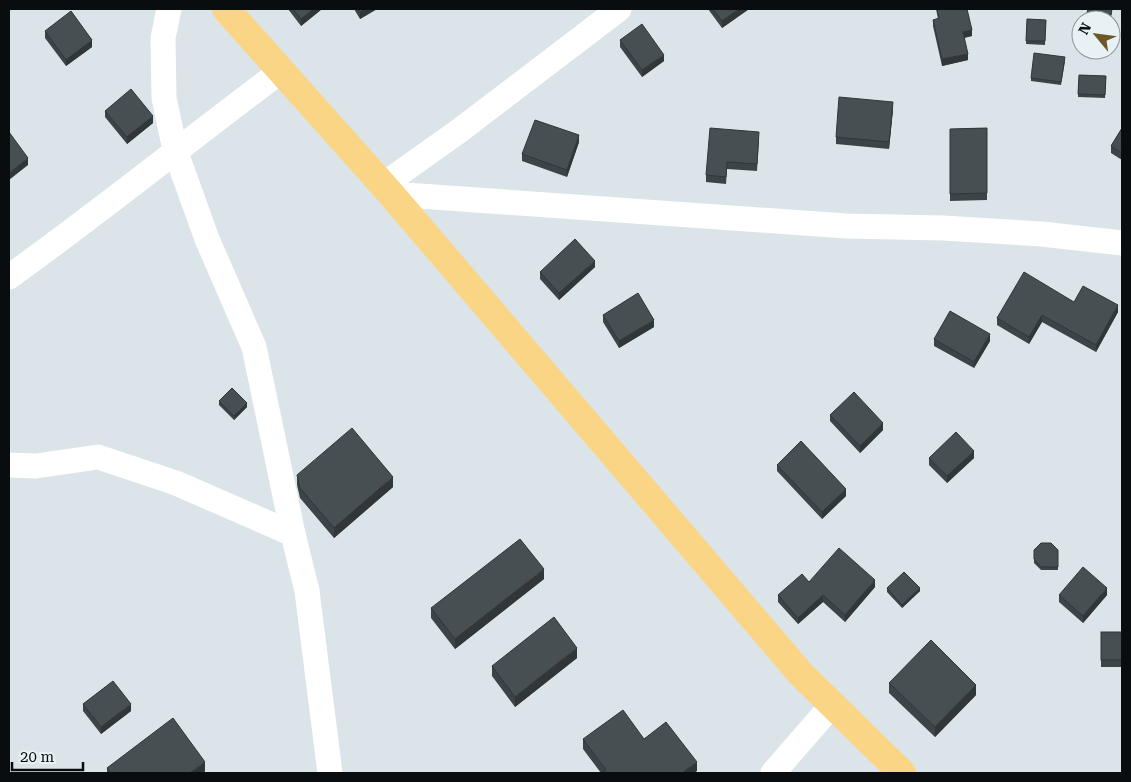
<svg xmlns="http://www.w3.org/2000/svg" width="1131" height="782" font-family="'Roboto Serif',serif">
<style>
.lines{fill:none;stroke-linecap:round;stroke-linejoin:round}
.minor{stroke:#fff;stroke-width:25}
.primary{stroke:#fad585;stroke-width:28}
.wall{fill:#3c4447}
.shaded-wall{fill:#313739}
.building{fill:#464f52;stroke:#313739}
</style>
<rect width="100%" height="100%" fill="#dbe4e8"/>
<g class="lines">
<!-- minor -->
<g class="minor">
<path d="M169 9 163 38 164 98 175 150 207 239 254 347 293 534"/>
<path d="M383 185 459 131 619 9"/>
<path d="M391 194 846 226 943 228 1042 234 1122 243"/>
<path d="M9 277C101 211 190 139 281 71"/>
<path d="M9 465 36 466 98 457 176 483 293 534 307 591 330 773"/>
<path d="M773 773 832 705"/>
</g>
<!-- primary -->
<path class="primary" d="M226 9 391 194 801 674 902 773"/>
</g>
<!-- wall -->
<g class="wall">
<path d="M288 9H322L301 26Z"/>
<path d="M354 9H377L360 19Z"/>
<path d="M708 9H749L722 28Z"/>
<path d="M936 9H967L972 36 964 38 968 60 942 66 933 26V20L938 19Z"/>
<path d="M1088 9H1112L1111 18 1087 17Z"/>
<path d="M1027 19 1046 20 1045 45 1026 44Z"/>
<path d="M45 31 92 47 66 66 45 38Z"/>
<path d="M620 40 664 61 642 77 620 47Z"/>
<path d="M1065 61 1061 85 1031 81V78Z"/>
<path d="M1079 75 1106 76 1105 98 1078 97Z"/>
<path d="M893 109 889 149 836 144V137Z"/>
<path d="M105 111 153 123 127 144 105 117Z"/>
<path d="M987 128V200L950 201V129Z"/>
<path d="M1122 128V160L1111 153V146Z"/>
<path d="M759 139 757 171 727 169 726 184 706 182V175Z"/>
<path d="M579 142 567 177 522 161V154Z"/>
<path d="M595 267 559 300 540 279V272Z"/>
<path d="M1074 302 1118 312 1096 352 1042 322 1029 344 997 325V318Z"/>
<path d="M603 315 654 327 619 348 603 322Z"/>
<path d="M934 339 990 341 974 368 934 346Z"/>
<path d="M219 401 247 407 234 420 219 405Z"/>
<path d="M830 415 883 430 860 453 830 421Z"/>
<path d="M929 458H974L947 483 929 465Z"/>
<path d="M777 465 846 496 822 519 777 471Z"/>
<path d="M297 475 393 487 334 538 300 498 297 485Z"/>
<path d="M1034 550H1058V570H1041L1034 563Z"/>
<path d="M544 579 455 649 431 618V608Z"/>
<path d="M809 582 875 587 845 622 823 602 798 624 778 602V595Z"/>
<path d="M887 588 920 591 902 608 887 592Z"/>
<path d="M1059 595H1107L1083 623 1059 602Z"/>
<rect x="1101" y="632" width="21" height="35"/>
<path d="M577 658 515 707 492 676V666Z"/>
<path d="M889 683 976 695 935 737 889 693Z"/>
<path d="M83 704 131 711 101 734 83 711Z"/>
<path d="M583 739H644L697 771 601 773 583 749Z"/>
<path d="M107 768 205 771 203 773H107Z"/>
</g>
<!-- shaded-wall -->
<g class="shaded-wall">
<path d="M314 9H322L301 26V19Z"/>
<path d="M365 9H377L360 19V12Z"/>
<path d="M739 9H749L722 28V21Z"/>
<path d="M972 30V36L963 38V32Z"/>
<path d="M92 40V47L66 66V60Z"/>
<path d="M968 54V60L942 66V59Z"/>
<path d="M664 55V61L642 77V70Z"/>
<path d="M893 102V109L889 149V142Z"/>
<path d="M153 116V123L127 144V137Z"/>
<path d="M579 135V142L567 177V170Z"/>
<path d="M28 158V165L9 180V173Z"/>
<path d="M595 261V267L559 300V293Z"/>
<path d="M1118 305V312L1096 352V345Z"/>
<path d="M1042 315V322L1029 344V337Z"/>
<path d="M654 320V327L619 348V341Z"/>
<path d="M990 334V341L974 368V362Z"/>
<path d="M247 403V407L234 420V416Z"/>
<path d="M883 423V430L860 453V446Z"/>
<path d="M974 451V458L947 483V476Z"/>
<path d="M393 477V487L334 538V528Z"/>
<path d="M846 489V496L822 519V512Z"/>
<path d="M544 569V579L455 649V639Z"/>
<path d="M875 580V587L845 622V615Z"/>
<path d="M920 588V591L902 608V605Z"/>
<path d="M1107 588V595L1083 623V616Z"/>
<path d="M823 595V602L798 624V618Z"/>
<path d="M577 648V658L515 707V697Z"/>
<path d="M976 685V695L935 737V727Z"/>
<path d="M131 704V711L101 734V727Z"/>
<path d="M205 762V771L203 773H190Z"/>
<path d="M697 762V771L694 773H682Z"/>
</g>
<!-- building -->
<g class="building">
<path d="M293 9H314L301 19Z"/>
<path d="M358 9H365L360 12Z"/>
<path d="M713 9H739L722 21Z"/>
<path d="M937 9H967L972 30 963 32 968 54 942 59 933 20 939 18Z"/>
<path d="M1088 9H1112L1111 15 1087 13Z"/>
<path d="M71 11 92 40 66 60 45 31Z"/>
<path d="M1027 19 1046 20 1045 41H1026Z"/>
<path d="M642 24 664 55 642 70 620 40Z"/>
<path d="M1034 53 1065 57 1061 82 1031 78Z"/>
<path d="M1079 75 1106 76 1105 95 1078 94Z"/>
<path d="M131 89 153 116 127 137 105 111Z"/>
<path d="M839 97 893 102 889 142 836 137Z"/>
<path d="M535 120 579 135 567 170 522 154Z"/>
<path d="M710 128 759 132 757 164 727 162 726 177 706 175Z"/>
<path d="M987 128V193L950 194V129Z"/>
<path d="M1122 128V153L1111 146Z"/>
<path d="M9 132 28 158 9 173Z"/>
<path d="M575 239 595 261 559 293 540 272Z"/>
<path d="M1024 272 1074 302 1083 286 1118 305 1096 345 1042 315 1029 337 997 318Z"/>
<path d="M638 293 654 320 619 341 603 315Z"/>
<path d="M950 311 990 334 974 362 934 339Z"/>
<path d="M232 388 247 403 234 416 219 401Z"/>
<path d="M854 392 883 423 860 446 830 415Z"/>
<path d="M352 428 393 477 334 528 300 488 297 475Z"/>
<path d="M956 432 974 451 947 476 929 458Z"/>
<path d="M801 441 846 489 822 512 777 465Z"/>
<path d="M520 539 544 569 455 639 431 608Z"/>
<path d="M1041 543H1051L1058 550V567H1041L1034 559V550Z"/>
<path d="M839 548 875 580 845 615 823 595 798 618 778 595 802 574 809 582Z"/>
<path d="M1083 567 1107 588 1083 616 1059 595Z"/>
<path d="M904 572 920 588 902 605 887 588Z"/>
<path d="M554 617 577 648 515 697 492 666Z"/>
<rect x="1101" y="632" width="21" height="28"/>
<path d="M931 640 976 685 935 727 889 683Z"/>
<path d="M113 681 131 704 101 727 83 704Z"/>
<path d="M623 710 644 739 666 722 697 762 682 773H601L606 770 583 739Z"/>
<path d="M173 718 205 762 190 773H111L107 768Z"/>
</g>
<!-- border -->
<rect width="1131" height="782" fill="none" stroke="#0a0d0f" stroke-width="20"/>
<!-- north arrow -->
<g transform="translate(1096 35) rotate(299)"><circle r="24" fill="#e8f2f5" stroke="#8f9699"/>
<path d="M0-4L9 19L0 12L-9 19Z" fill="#6f5627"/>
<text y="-8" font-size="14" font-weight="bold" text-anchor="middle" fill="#0a0d0f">N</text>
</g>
<!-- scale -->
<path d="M12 762v8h71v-8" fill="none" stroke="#0a0d0f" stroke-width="2.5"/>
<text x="20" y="762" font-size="15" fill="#0a0d0f" stroke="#e8f2f5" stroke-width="4" paint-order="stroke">20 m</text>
</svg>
